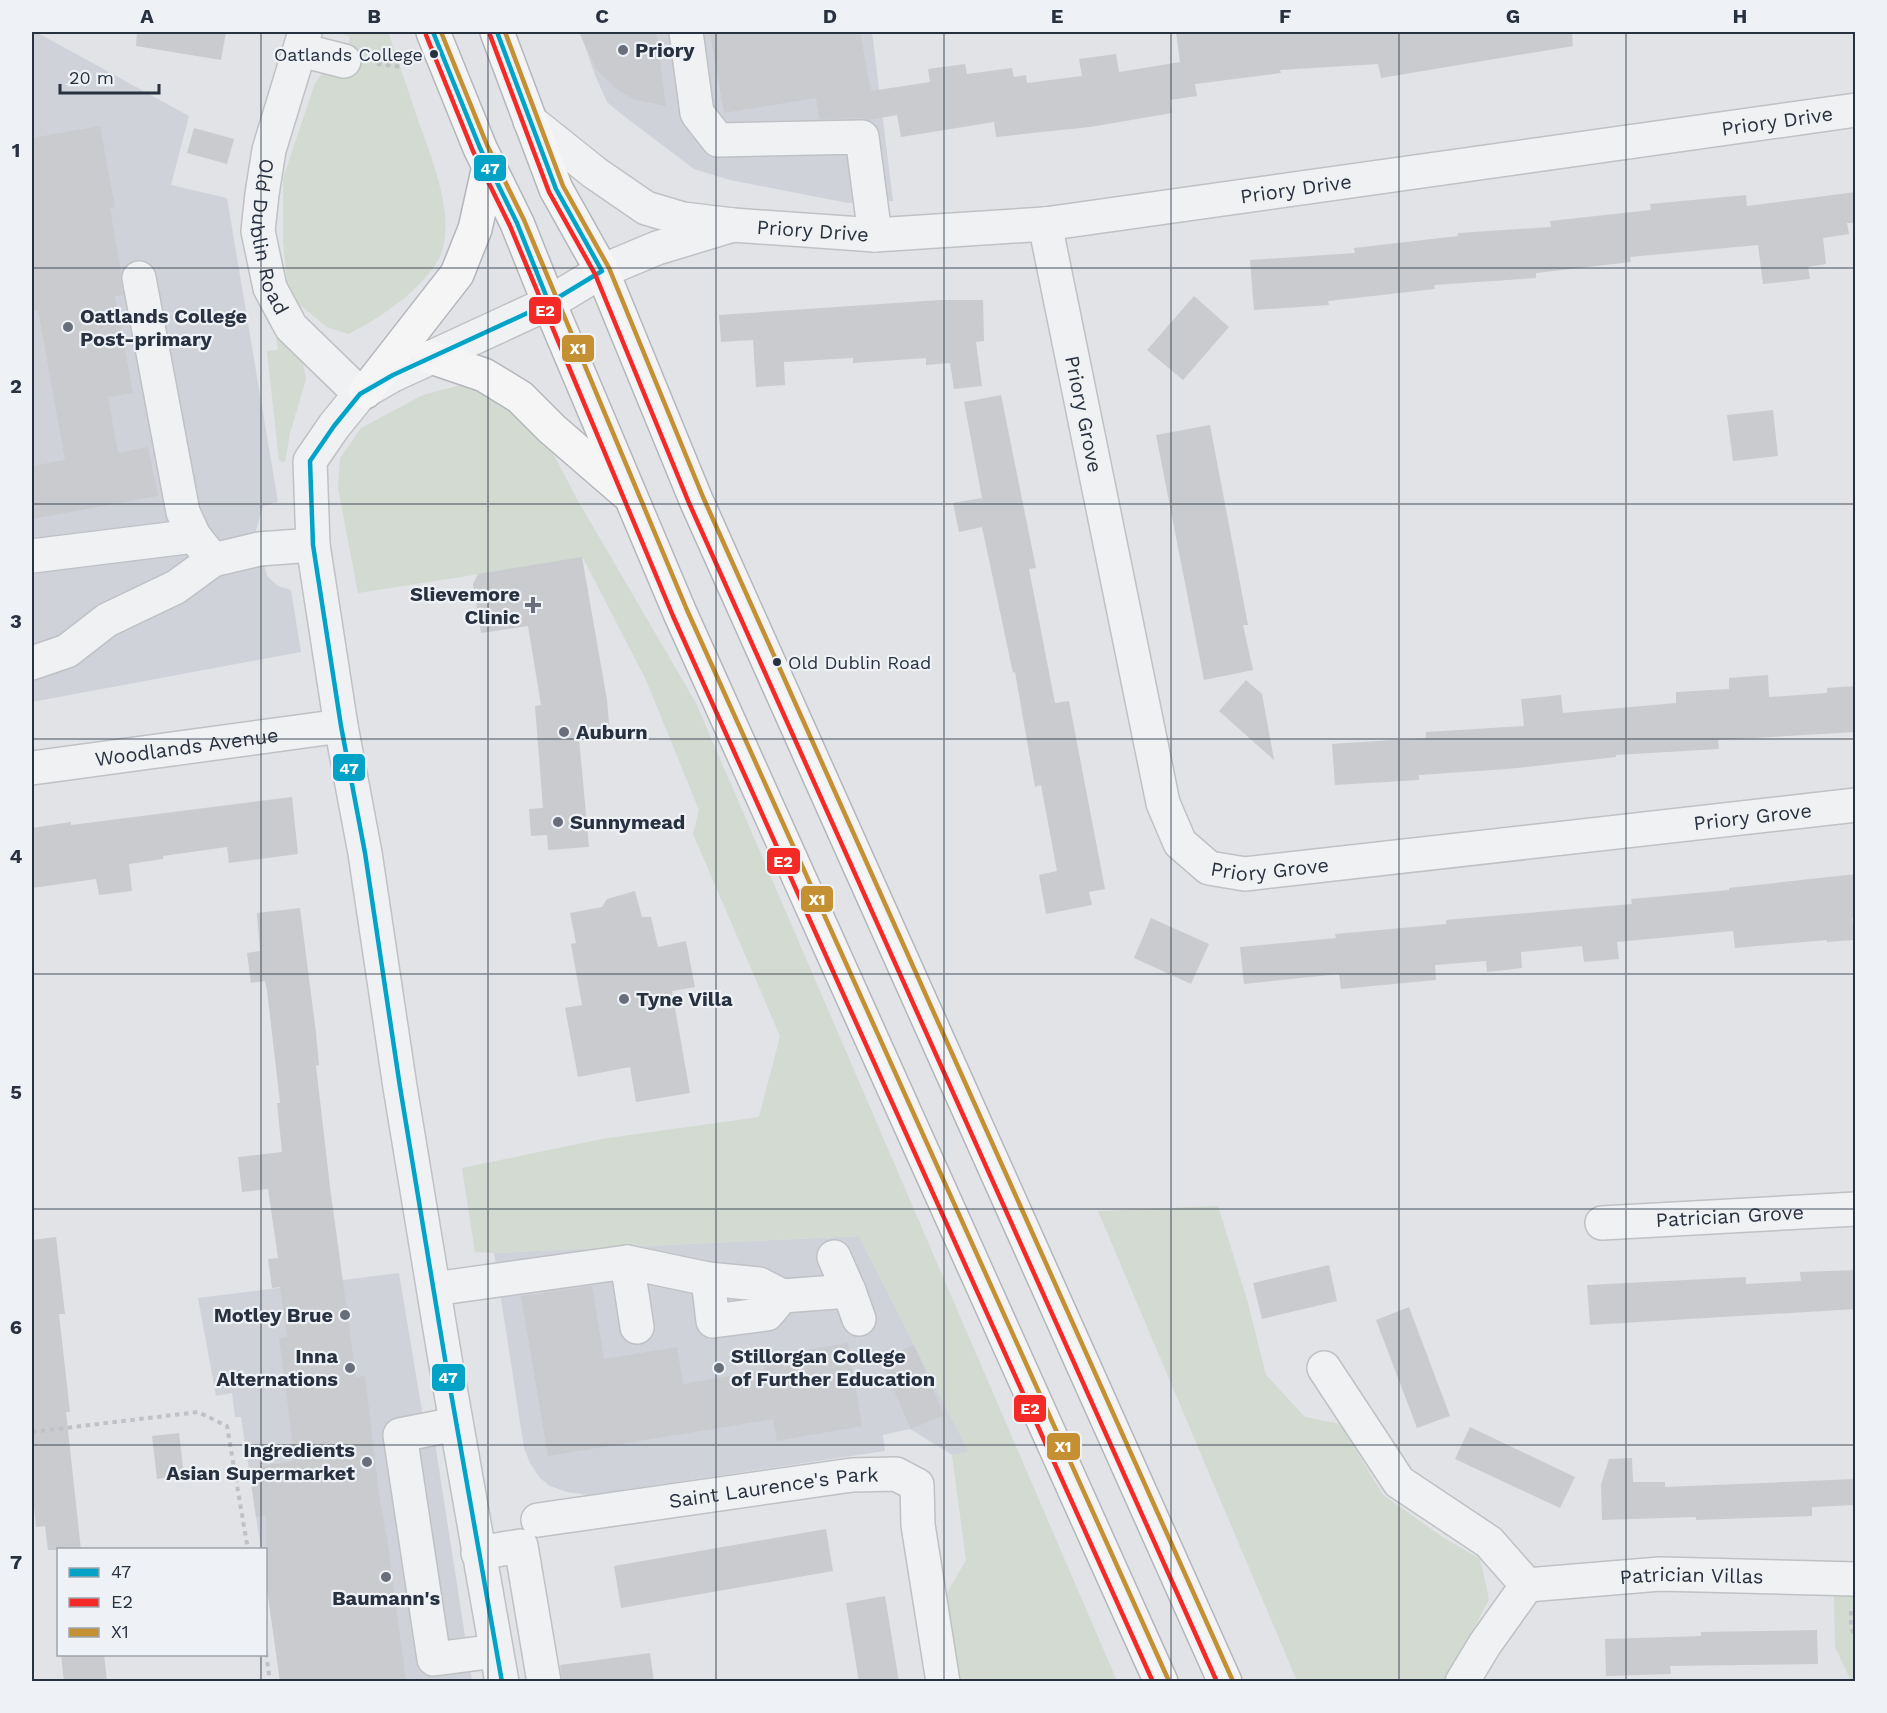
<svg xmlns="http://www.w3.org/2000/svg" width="1887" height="1713" font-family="'Work Sans',sans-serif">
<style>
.built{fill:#cfd3d9}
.green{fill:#d2dad1}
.building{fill:#c9cbce}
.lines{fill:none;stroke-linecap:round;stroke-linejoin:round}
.minor-casing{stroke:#bfc1c4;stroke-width:36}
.highway-casing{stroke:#b3b6bb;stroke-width:36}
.path{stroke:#c0c1c6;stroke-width:4;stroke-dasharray:4.5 4.5;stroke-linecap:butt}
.minor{stroke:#f0f1f3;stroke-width:33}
.highway{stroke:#f5f5f6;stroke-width:33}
.bus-1-casing{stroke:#eef2f6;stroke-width:9}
.bus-2-casing{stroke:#eef2f6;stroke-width:9}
.bus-3-casing{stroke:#eef2f6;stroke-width:9}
.bus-1{stroke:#02a3c7;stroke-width:4.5}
.bus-2{stroke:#f52a26;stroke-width:4.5}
.bus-3{stroke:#c49032;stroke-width:4.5}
.grid{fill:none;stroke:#273140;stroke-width:1.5;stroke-opacity:0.55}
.poi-dot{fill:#686f7a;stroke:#eef2f6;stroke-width:2}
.bus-dot{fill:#273140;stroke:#eef2f6;stroke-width:2}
.labels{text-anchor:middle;stroke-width:4.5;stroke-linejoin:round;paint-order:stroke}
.bus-label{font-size:18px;fill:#273140;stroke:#eef2f6;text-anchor:end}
.poi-label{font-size:20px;font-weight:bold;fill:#273140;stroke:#eef2f6;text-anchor:start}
.street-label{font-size:20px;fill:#273140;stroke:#eef2f6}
.line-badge{stroke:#eef2f6;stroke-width:2}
.badge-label{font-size:16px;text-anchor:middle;font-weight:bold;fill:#fff}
.neatline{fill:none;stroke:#273140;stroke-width:2}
.grid-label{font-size:20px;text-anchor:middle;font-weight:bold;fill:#273140}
</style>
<rect width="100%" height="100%" fill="#e1e3e6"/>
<!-- built -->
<g class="built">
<path d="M32 32H36L189 116 171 185 227 198 278 502 263 506 256 530 267 576 278 586 291 590 301 652 32 702Z"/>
<path d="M580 32H872L893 201 848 203 730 180 694 169 620 113 607 102 595 75Z"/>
<path d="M859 1236 969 1452 952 1455 910 1429 883 1435 885 1451 588 1495 567 1492 550 1486 540 1478 530 1463 524 1448 494 1253Z"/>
<path d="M399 1273 423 1417H431L472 1681H280L266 1581V1550L261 1549 241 1417H235L232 1393 216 1396 198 1298Z"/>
</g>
<!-- green -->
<g class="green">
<path d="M337 32H388C397 59 407 86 416 114 429 152 455 211 442 251 433 282 377 321 348 334L327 327 299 304 287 283 283 240V178L315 83 325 70 344 66 350 37Z"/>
<path d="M274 322 300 350 306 379 290 433 285 462 279 461 267 351 278 350Z"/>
<path d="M461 385H479L545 438 577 499 696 703 1117 1681H959L943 1600 966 1560 952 1455 969 1452 859 1236 494 1253 475 1252 462 1168 602 1139 759 1117 780 1036 693 834 699 810 646 680 583 558 358 593 338 488 340 458 361 428 423 395Z"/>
<path d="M1218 1206 1248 1303 1266 1375 1305 1417 1340 1424 1383 1495 1444 1538 1480 1559 1489 1599 1447 1681H1297L1098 1211Z"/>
<path d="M1834 1594 1855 1597V1681H1851L1835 1647Z"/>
</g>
<!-- building -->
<g class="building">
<path d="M137 32H226L221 60 136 46Z"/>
<path d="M579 32H656L666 106 636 100 619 91 596 69Z"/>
<path d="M710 32H860L871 91 930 82 928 69 965 64 967 74 1012 68 1014 77 1026 75 1027 83 1082 76 1079 59 1116 54 1119 72 1180 62 1176 32H1572L1573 46 1381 78 1378 64 1280 70 1281 73 1195 84 1197 96 1170 100 1172 113 1090 127 996 137 994 122 901 137 897 115 869 120 862 118 819 119 816 98 724 113Z"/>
<path d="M100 126 115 207 110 208 121 272V281L123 295 115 296 133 393 108 397 118 453 148 447 158 496 32 519V466L65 460 38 310 32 311V138Z"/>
<path d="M194 128 234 139 227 164 187 153Z"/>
<path d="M1856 192V223H1847L1849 234 1823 238 1826 264 1808 267 1810 279 1763 284 1758 245 1630 257 1631 262 1536 273V278L1434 285 1435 289 1328 301 1329 305 1254 310 1250 260 1355 253 1354 248 1458 236V233L1551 227 1550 221 1651 210 1650 204 1746 195 1747 206Z"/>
<path d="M1194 296 1229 327 1183 380 1147 350Z"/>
<path d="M940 300H983L984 341 976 342 982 386 954 389 950 363 926 365V358L853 363V358L784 362 785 385 756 387 753 340 721 342 719 315Z"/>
<path d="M1001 395 1036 568 1029 569 1055 703 1069 701 1105 889 1089 892 1092 905 1046 914 1039 875 1057 871 1041 785 1035 787 1015 672 1013 673 982 527 959 532 953 503 982 498 964 402Z"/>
<path d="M1773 410 1778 456 1733 461 1727 415Z"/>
<path d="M1210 425 1248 625H1243L1253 670 1204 680 1156 435Z"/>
<path d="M582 557 607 700 610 735 579 738 589 847 548 850 547 835 531 836 529 809 543 808 535 706 541 705 528 626 481 633 473 584 478 574Z"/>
<path d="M1768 675 1769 697 1827 693V688L1856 686V732L1718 740 1719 749 1616 755V757L1507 769 1419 775V780L1335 785 1332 744 1426 738V732L1524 726 1521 699 1561 695 1563 713 1676 703V692L1729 689V678Z"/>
<path d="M1246 680 1262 694 1274 760 1219 711Z"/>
<path d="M292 797 298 854 229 863 227 847 163 856V859L129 864 132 891 99 895 96 879 32 888V828L71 822V825Z"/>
<path d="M1856 874V918H1852L1855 940 1827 942V940L1735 948 1733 931 1617 942 1619 959 1584 962 1582 946 1521 952 1522 968 1487 972 1486 961 1435 965 1436 980 1341 989 1339 974 1244 984 1240 947 1336 938 1335 934 1446 924V920L1632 904 1631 899 1729 890V888Z"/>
<path d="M635 891 642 917H651L658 947 686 941 695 987 672 991 690 1093 636 1102 630 1067 578 1077 565 1008 582 1005 571 944 576 943 570 913 602 907 607 899Z"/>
<path d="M300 908 316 1033 319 1065 316 1066 330 1187 356 1377 365 1376 380 1501 387 1539 406 1682H280L266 1581V1515L256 1517 249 1468 295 1461 279 1338 287 1337 280 1287 272 1288 268 1259 278 1258 268 1189 242 1192 238 1157 282 1152 277 1103H280L267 990 265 981 251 983 247 953 260 951 257 913Z"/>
<path d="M1151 918 1209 944 1191 984 1134 958Z"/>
<path d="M56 1237 65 1314H59L70 1412H66L81 1550H48L45 1526 36 1527 32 1485V1240Z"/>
<path d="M1329 1265 1337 1301 1262 1319 1253 1283Z"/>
<path d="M1856 1270V1309L1590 1325 1587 1285 1746 1277V1284L1801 1281 1800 1272Z"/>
<path d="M592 1286 604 1359 677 1347 683 1384 764 1370 763 1357 848 1343 862 1426 777 1441 773 1419 548 1456 521 1296Z"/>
<path d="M1409 1307 1450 1416 1417 1428 1376 1320Z"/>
<path d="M914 1345 944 1415 911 1429 880 1359Z"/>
<path d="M1470 1427 1575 1477 1560 1508 1455 1459Z"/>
<path d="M179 1433 184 1475 157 1479 152 1436Z"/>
<path d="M1632 1458 1633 1482H1665V1487L1856 1479V1505L1812 1507V1516L1696 1520V1517L1602 1520 1601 1484 1609 1459Z"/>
<path d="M826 1529 833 1571 621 1608 614 1566Z"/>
<path d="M885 1596 899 1682H859L846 1603Z"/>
<path d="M1817 1630 1818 1664 1670 1666 1671 1674 1606 1676 1605 1639 1701 1636V1632Z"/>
<path d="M650 1653 654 1682H562L560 1665Z"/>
<path d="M61 1654H104L107 1682H64Z"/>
</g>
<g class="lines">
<!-- minor casing -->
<g class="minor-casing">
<g id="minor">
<path id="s1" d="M305 32 269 150 262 194 258 231 270 288 291 327 360 394"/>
<path d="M686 32 697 113 718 140 862 137 875 235"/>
<path d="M301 50 344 61"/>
<path id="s2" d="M530 121 595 173 646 208 683 219 733 225 875 235 1045 224 1856 110"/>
<path id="s3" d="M1045 224 1163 803 1180 843 1209 868 1245 874 1856 805"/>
<path d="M139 278 183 512 194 536 213 560"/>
<path d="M32 556 194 536"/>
<path d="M32 663 67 651 107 620 176 587 213 560 259 549 313 545"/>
<path id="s4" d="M32 768 341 726"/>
<path id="s5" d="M1602 1223 1856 1209"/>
<path d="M627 1262 637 1327"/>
<path d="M708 1279 713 1321 767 1314 782 1296"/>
<path d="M434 1289 627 1262 708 1279 759 1284 782 1296 849 1291 834 1257"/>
<path d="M849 1291 859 1319"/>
<path d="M1324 1368 1399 1482 1489 1542 1527 1585"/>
<path d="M456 1424 400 1435 434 1659 496 1651"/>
<path id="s6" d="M538 1520 852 1475 896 1474 917 1485 918 1525 943 1682"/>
<path d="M478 1553 521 1546 544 1682"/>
<path id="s7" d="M1527 1585 1660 1574 1856 1579"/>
<path d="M502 1682 445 1359 400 1087 365 853 341 726 313 545 310 461 334 426 360 394 393 375 549 303 602 271 657 248 733 225"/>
<path d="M1462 1682 1485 1644 1527 1585"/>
</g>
</g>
<!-- highway casing -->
<g class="highway-casing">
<g id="highway">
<path d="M433 32 480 148 517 223 549 303 680 613 1161 1682"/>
<path d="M497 32 556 189 602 271 696 500 1225 1682"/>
<path d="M431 357 484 375 520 397 552 429 626 493"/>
<path d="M365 392 457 274 475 229 489 166"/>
</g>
</g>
<!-- path -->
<g class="path">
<path d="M377 64 403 67"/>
<path d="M32 1432 198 1412 227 1426 248 1550"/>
<path d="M1851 1611V1628L1856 1639"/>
<path d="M266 1653 270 1682"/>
</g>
<!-- minor -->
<use href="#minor" class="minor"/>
<!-- highway -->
<use href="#highway" class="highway"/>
<!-- bus-1 casing -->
<g class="bus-1-casing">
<g id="bus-1">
<path d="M433 32 480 148 517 223 549 303"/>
<path d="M497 32 556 189 602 271 549 303 393 375 360 394 334 426 310 461 313 545 341 726 365 853 400 1087 445 1359 502 1682"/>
</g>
</g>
<!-- bus-2 casing -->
<g class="bus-2-casing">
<g id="bus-2">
<path d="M426 35 473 151 510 226 673 616 1153 1682"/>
<path d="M490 35 549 192 595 274 689 503 1217 1682"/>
</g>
</g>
<!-- bus-3 casing -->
<g class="bus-3-casing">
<g id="bus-3">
<path d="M441 32 487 145 524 220 687 610 1168 1679"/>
<path d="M505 32 563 186 609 268 703 497 1232 1679"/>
</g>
</g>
<!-- bus-1 -->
<use href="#bus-1" class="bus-1"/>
<!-- bus-2 -->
<use href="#bus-2" class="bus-2"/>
<!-- bus-3 -->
<use href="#bus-3" class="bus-3"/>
</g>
<!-- grid -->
<path class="grid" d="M261 32V1550M488 32V1682M716 32V1682M944 32V1682M1171 32V1682M1399 32V1682M1626 32V1682M32 268H1856M32 504H1856M32 739H1856M32 974H1856M32 1209H1856M32 1445H1856M261 1654V1682"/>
<!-- markers -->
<g class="poi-dot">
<circle cx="623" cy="50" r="6"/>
<circle cx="68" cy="327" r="6"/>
<path d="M530 596h6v6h6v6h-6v6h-6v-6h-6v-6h6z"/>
<circle cx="564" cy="732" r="6"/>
<circle cx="558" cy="822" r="6"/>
<circle cx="624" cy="999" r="6"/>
<circle cx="345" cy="1315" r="6"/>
<circle cx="350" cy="1368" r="6"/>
<circle cx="719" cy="1368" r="6"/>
<circle cx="367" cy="1462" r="6"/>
<circle cx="386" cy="1577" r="6"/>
</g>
<g class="bus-dot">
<circle cx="434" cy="54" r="5"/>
<circle cx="777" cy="662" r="5"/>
</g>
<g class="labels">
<!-- bus labels -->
<g class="bus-label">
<text x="423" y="61">Oatlands College</text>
<text x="788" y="669" text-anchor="start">Old Dublin Road</text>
</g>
<!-- poi labels -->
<g class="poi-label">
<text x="635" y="57">Priory</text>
<text x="80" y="323">Oatlands College<tspan x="80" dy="23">Post-primary</tspan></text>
<text x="520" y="601" text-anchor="end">Slievemore<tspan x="520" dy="23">Clinic</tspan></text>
<text x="576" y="739">Auburn</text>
<text x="570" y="829">Sunnymead</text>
<text x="636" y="1006">Tyne Villa</text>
<text x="333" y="1322" text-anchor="end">Motley Brue</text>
<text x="338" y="1363" text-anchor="end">Inna<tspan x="338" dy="23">Alternations</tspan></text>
<text x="731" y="1363">Stillorgan College<tspan x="731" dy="23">of Further Education</tspan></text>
<text x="355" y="1457" text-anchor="end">Ingredients<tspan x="355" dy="23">Asian Supermarket</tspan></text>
<text x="386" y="1605" text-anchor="middle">Baumann's</text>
</g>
<!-- street labels -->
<g class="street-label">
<text dy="7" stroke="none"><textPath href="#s2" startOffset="1286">Priory Drive</textPath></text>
<text dy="7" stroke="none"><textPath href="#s2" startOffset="800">Priory Drive</textPath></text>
<text dy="7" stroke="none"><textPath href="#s2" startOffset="314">Priory Drive</textPath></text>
<text dy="7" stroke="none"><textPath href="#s1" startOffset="212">Old Dublin Road</textPath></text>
<text dy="7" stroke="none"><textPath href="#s3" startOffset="194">Priory Grove</textPath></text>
<text dy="7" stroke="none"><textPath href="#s4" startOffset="156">Woodlands Avenue</textPath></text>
<text dy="7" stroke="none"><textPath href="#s3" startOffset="1220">Priory Grove</textPath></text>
<text dy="7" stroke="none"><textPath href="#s3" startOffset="734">Priory Grove</textPath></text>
<text dy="7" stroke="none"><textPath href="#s5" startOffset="128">Patrician Grove</textPath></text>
<text dy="7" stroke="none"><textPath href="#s6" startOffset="238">Saint Laurence's Park</textPath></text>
<text dy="7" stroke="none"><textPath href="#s7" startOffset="165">Patrician Villas</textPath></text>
</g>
</g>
<g class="line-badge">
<rect x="473" y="154" width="34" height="28" rx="6" fill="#02a3c7"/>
<rect x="528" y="296" width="34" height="29" rx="6" fill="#f52a26"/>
<rect x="561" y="334" width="34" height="29" rx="6" fill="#c49032"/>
<rect x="332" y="753" width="34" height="29" rx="6" fill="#02a3c7"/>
<rect x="766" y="847" width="35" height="28" rx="6" fill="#f52a26"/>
<rect x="800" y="885" width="34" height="28" rx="6" fill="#c49032"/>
<rect x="431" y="1363" width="35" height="29" rx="6" fill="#02a3c7"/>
<rect x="1013" y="1394" width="34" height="29" rx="6" fill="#f52a26"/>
<rect x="1046" y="1432" width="35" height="29" rx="6" fill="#c49032"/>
</g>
<g class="badge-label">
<text x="490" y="174">47</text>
<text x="545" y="316">E2</text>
<text x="578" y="354">X1</text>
<text x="349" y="774">47</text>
<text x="783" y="867">E2</text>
<text x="817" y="905">X1</text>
<text x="448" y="1383">47</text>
<text x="1030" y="1414">E2</text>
<text x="1063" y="1452">X1</text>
</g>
<!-- border -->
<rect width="1887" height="1713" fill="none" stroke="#eef2f6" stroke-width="66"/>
<!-- legend -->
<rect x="57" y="1548" width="210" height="108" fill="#eef2f6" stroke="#9ea5ad" stroke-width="1.5"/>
<rect x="69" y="1568" width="30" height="9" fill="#02a3c7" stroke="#9ea5ad" stroke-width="1.5"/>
<text x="111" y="1578" font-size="18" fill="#273140">47</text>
<rect x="69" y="1598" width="30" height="9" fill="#f52a26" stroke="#9ea5ad" stroke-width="1.5"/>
<text x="111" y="1608" font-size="18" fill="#273140">E2</text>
<rect x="69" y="1628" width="30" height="9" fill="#c49032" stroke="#9ea5ad" stroke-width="1.5"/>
<text x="111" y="1638" font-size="18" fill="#273140">X1</text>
<!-- scale -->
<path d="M60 84v9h99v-9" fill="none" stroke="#273140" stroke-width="3"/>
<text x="69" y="84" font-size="18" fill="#273140" stroke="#eef2f6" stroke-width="4.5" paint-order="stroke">20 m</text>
<rect x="33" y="33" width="1821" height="1647" class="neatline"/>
<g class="grid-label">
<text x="147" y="23">A</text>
<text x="374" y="23">B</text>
<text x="602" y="23">C</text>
<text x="830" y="23">D</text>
<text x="1057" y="23">E</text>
<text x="1285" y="23">F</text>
<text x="1513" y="23">G</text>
<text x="1740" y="23">H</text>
<text x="16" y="157">1</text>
<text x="16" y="393">2</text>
<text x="16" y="628">3</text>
<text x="16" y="863">4</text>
<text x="16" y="1099">5</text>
<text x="16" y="1334">6</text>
<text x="16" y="1569">7</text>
</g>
</svg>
